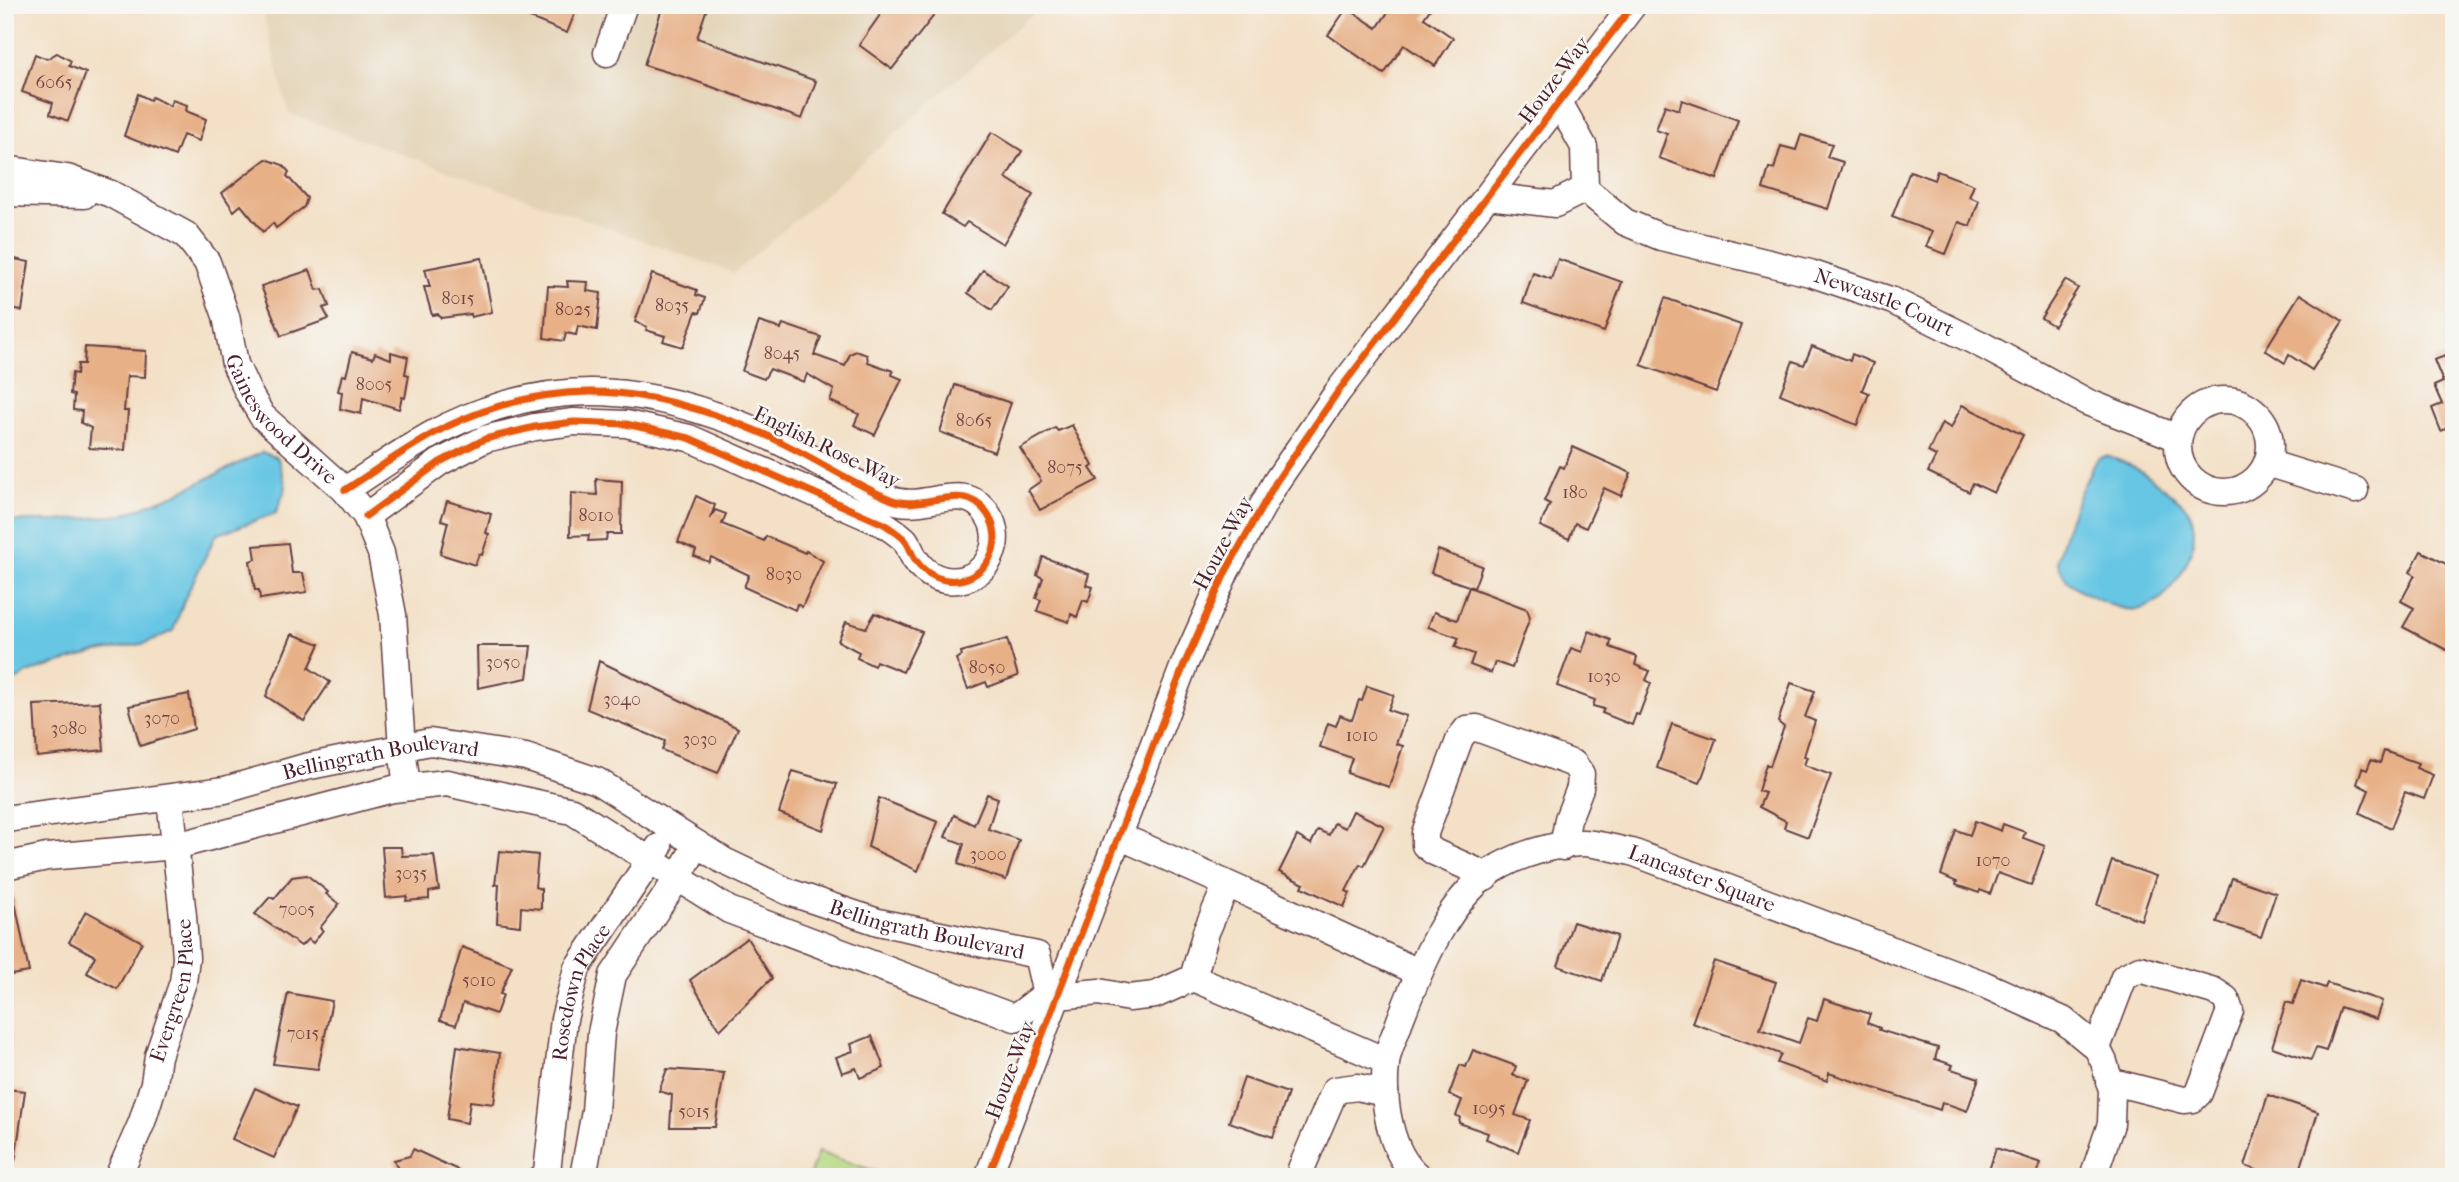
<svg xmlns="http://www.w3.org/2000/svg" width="2459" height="1182" font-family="'IM FELL French Canon',serif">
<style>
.built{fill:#e3d2b4}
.green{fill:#b5d982;stroke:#807c56;stroke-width:2}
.water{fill:#66c6e4;stroke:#587288;stroke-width:2}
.building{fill:#e7b087}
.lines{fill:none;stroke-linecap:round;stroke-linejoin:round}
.minor-casing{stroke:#633c42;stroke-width:29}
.minor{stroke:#fff;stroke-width:26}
.cycleway-casing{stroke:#f6f6f2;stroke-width:11}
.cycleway{stroke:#e8590c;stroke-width:7}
.labels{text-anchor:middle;stroke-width:5;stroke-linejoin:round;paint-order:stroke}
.number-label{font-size:18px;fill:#714342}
.street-label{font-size:21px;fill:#4a1f2b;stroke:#f6f6f2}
</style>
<rect width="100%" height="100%" fill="#f6f6f2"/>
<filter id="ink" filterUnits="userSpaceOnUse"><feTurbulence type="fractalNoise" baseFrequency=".0143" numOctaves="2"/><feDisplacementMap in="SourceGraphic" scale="14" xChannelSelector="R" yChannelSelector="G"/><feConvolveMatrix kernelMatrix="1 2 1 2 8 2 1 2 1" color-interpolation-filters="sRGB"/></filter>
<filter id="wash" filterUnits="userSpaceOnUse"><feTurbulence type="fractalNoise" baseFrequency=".00686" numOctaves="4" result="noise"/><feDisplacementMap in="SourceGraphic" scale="28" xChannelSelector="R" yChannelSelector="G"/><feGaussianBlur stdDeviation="1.57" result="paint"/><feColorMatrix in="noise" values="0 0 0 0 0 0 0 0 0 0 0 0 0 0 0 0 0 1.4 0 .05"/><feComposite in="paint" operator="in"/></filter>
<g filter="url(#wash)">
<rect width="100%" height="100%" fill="#f3e0c6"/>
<!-- built -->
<path class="built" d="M261 5H1043L734 273 288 113Z"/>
<!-- green -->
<path class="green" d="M818 1152 887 1175 886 1177H809Z"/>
<!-- water -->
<g class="water">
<path d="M262 452 278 458 286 487 276 513 216 535 185 598 173 631 146 643 93 653 27 673 5 687V521H57L123 515 180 492Z"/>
<path d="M2106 456C2128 462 2149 475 2166 490 2173 496 2184 503 2189 511 2206 542 2175 598 2144 608 2123 615 2087 596 2070 583 2064 579 2060 568 2057 561 2066 524 2079 490 2098 458Z"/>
</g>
<g id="blocks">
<!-- building -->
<g class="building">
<path d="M498 5H578L567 33Z"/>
<path d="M663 5H708L697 38 816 81 802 119 684 77 644 65Z"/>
<path d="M887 5H942L892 69 859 45Z"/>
<path d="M1393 5H1433L1424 18 1453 38 1435 66 1404 45 1384 74 1328 35 1347 8 1377 28Z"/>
<path d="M57 53 71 61 69 66 86 73 68 121 50 114 53 103 22 92 35 54 47 59Z"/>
<path d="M138 94 150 100 152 97 170 106 172 100 187 105 186 111 206 119 199 141 183 135 175 156 124 136Z"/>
<path d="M1682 100 1738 120 1717 179 1659 158 1667 134 1656 130 1665 105 1679 110Z"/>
<path d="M992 132 1022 151 1006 178 1033 195 1003 244 967 222 963 227 942 214Z"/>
<path d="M1801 135 1832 144 1827 157 1843 162 1828 209 1763 189 1769 168 1774 169 1781 146 1796 150Z"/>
<path d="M266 159 283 165 289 172 287 176 307 198 304 207 276 228 273 223 263 232 241 205 234 211 222 193Z"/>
<path d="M1910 171 1934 180 1937 171 1974 185 1969 197 1979 201 1970 226 1959 222 1946 254 1926 247 1932 232 1892 217Z"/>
<path d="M5 257 29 262 22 311 5 308Z"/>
<path d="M482 258 492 312 471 317V314L441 318 438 314 432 315 424 287H430L425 269Z"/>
<path d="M1558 259 1622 282 1604 332 1523 303 1533 273 1551 279Z"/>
<path d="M310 270 317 290 323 289 329 306 323 308 329 319 281 336 261 286Z"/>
<path d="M983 270 1008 286 992 310 968 293Z"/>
<path d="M652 274 697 290 696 295 705 298 700 313 696 312 683 347 663 341 665 336 646 330 647 327 635 322Z"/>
<path d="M2065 280 2078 288 2054 326 2041 318Z"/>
<path d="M567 281 588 282 587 291 601 293 597 330 578 326 576 335 566 333 564 341 544 338 548 286 568 287Z"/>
<path d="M2300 294 2343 321 2312 370 2289 355 2285 363 2265 350Z"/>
<path d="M1665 298 1741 325 1716 392 1641 365Z"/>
<path d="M759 322 781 329 783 324 821 337 814 355 845 366 850 354 856 351 867 355 868 362 893 371 892 375 902 379 875 435 854 425 859 414 830 401 834 390 807 374 804 382 770 369 764 379 742 371Z"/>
<path d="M1812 346 1850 361 1852 354 1873 363 1862 390 1869 393 1857 425 1780 394 1793 361 1804 365Z"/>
<path d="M85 347 146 351 145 377 127 376 124 411H128L125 450 89 448 91 428 81 423 82 411 73 410 74 395 70 394 72 373 77 374 78 364H84Z"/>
<path d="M352 352 373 358 375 353 391 359V352L408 357 405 374 409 375 405 398 402 397 399 409 363 398 361 414 340 409 342 392 338 391 342 375 346 376Z"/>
<path d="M2454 353V432H2453L2451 427 2441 431 2432 408 2442 404 2434 386 2443 382 2434 360Z"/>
<path d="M955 385 1011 403 994 452 940 432Z"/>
<path d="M1962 405 2023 435 1994 493 1973 483 1969 492 1928 472 1936 456 1928 452 1942 423 1951 428Z"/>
<path d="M1072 425 1093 466 1090 468 1098 480 1040 510 1028 490 1041 481 1020 448 1055 428 1058 431Z"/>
<path d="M1573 447 1631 473 1621 496 1604 488 1586 528 1575 523 1569 539 1540 526 1550 504 1544 501 1560 466 1564 468Z"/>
<path d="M596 479 622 481 621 534H607L606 540 588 541 589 535 570 536 571 493 597 495Z"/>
<path d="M696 496 715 505 710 519 715 510 726 514 722 524 764 541 766 536 805 553 806 551 823 561 802 607 797 604 795 610 744 587 749 575 711 557 709 562 694 556 696 550 678 542Z"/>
<path d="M447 501 491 514 486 533 489 534 482 555 479 554 475 565 440 554 448 522 441 520Z"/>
<path d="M288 543 292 573H303L307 592 260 599 259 590H255L250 561 256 559 254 546Z"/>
<path d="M1438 550 1482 566 1474 588 1431 573Z"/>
<path d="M2421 551 2454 568V654L2403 627 2414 608 2401 601 2415 575 2410 572Z"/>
<path d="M1043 557 1089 574 1086 585 1093 587 1088 602 1083 600 1077 617 1071 614 1069 622 1037 611 1041 600 1036 598 1043 578 1037 575Z"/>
<path d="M1469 587 1527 609 1530 617 1512 668 1495 662 1491 673 1470 665 1474 654 1455 647 1459 638 1428 627 1434 612 1457 620Z"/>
<path d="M875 613 922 632 903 672 876 661 874 666 857 658 859 652 838 641 846 622 866 628Z"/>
<path d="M1589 631 1611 640 1610 647 1637 657 1635 665 1650 671 1646 680 1651 683 1639 715 1636 714 1632 725 1602 713 1604 709 1593 706 1595 700 1557 686 1571 648 1582 652Z"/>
<path d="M292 634 320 644 309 668 330 682 304 721 266 696Z"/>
<path d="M1007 639 1018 676 988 687 986 682 968 689 956 659 962 656 961 652Z"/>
<path d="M477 646H531L527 678 478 688Z"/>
<path d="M599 661 738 728 718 773 662 750 665 741 587 709Z"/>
<path d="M1791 683 1815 691 1805 717 1815 721 1804 756 1807 757 1804 765 1831 775 1808 837 1784 828 1786 821 1759 807 1765 793 1758 791 1766 764 1770 766 1784 727 1778 722Z"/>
<path d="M1367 686 1394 695 1388 710 1406 716 1396 744 1403 746 1389 787 1347 773 1352 758 1320 747 1328 723 1336 726 1340 715 1352 720 1359 700 1362 701Z"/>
<path d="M189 694 194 729 140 746 129 706Z"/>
<path d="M100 702 104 750 37 757 34 705Z"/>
<path d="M1672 724 1716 739 1700 783 1657 768Z"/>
<path d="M2384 751 2418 763 2416 768 2433 775 2424 799 2405 792 2391 828 2360 813 2369 790 2357 784 2362 768 2367 770 2371 760 2380 763Z"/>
<path d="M793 771 837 784 823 830 779 813Z"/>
<path d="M987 794 998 798 988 829 1019 840 1006 880 958 864 964 844 945 837 954 815 974 825Z"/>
<path d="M879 798 938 822 918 871 868 847Z"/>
<path d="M1353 811 1384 826 1364 866 1360 864 1346 891 1350 893 1344 907 1302 887 1304 884 1279 872 1297 836 1311 844 1318 830 1329 835 1334 823 1345 828Z"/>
<path d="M1975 821 2001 831 2003 824 2025 832 2023 838 2045 846 2031 885 1998 873 1990 894 1980 890 1979 893 1956 885 1957 882 1941 875 1956 830 1970 835Z"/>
<path d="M382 847H401L402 856 434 855 439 890 429 892V899L406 901 407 896 386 898Z"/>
<path d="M499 851 538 855 535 887 541 889V909L521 907 520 926 497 923 499 884 495 885Z"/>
<path d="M2112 861 2156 876 2141 920 2097 905Z"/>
<path d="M307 875 328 892 326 894 339 904 320 928 323 930 313 943 308 939 301 946 255 914 270 897 274 899 292 877Z"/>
<path d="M2232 878 2276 893 2261 937 2217 922Z"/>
<path d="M13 892 29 972 5 976V893Z"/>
<path d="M86 911 142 942 117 989 87 973 95 956 69 942Z"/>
<path d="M1573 922 1617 936 1602 981 1558 966Z"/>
<path d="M747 938 772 978 720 1030 690 980Z"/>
<path d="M462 947 512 966 500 994 503 995 496 1014 463 1003 456 1025 440 1020Z"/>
<path d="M1714 961 1776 982 1760 1029 1799 1043 1808 1018 1817 1021 1824 999 1870 1014 1867 1023 1880 1028 1879 1030 1938 1048 1935 1059 1953 1065 1951 1069 1979 1078 1967 1111 1942 1102 1940 1110 1829 1073 1827 1081 1777 1063 1781 1054 1692 1023Z"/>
<path d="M2301 980 2325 988 2327 983 2382 1001 2376 1019 2340 1007 2326 1051 2316 1048 2311 1060 2272 1047 2286 1002 2293 1004Z"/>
<path d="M288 993 332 1001 318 1069 273 1064Z"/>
<path d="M872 1036 884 1068 860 1078 856 1068 842 1073 836 1057 853 1051 851 1044Z"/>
<path d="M457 1046 500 1053 494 1104 470 1101 467 1123 447 1119Z"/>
<path d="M1473 1050 1516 1066 1513 1075 1528 1080 1515 1115 1530 1120 1518 1152 1486 1139 1488 1133 1459 1123 1460 1117 1456 1116 1462 1100 1449 1095 1460 1065 1466 1067Z"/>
<path d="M667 1069 724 1073 715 1127H670L672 1095 659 1091Z"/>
<path d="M1244 1078 1288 1093 1273 1137 1229 1122Z"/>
<path d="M255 1088 297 1107 274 1158 232 1139Z"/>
<path d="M5 1089 25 1091 15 1161 5 1160Z"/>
<path d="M2268 1095 2318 1112 2298 1177H2276L2245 1166Z"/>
<path d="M1996 1148 2041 1163 2036 1177H1987Z"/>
<path d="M413 1149 473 1177H401L394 1160 410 1156Z"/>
</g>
</g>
</g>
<g filter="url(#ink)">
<use href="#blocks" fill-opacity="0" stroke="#633c42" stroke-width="2"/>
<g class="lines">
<!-- minor casing -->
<g class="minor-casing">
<g id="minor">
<path d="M607 53 624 5"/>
<path id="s1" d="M5 169 67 178 111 194 186 235 207 262 226 316 235 364 248 392 262 416 345 490 366 516 381 553 393 615 402 748 407 787"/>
<path id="s2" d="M1585 189 1625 222 1661 237 1810 273 1893 301 1982 345 2087 402 2178 438"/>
<path d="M5 193 84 195"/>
<path d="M1488 196 1555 204 1585 189 1584 147 1559 102"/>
<circle cx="2224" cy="446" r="46"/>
<path d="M2267 463 2355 490"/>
<path d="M345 490C378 469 414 442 448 426 558 374 650 386 759 432 804 451 845 480 890 499 923 514 964 477 988 515 996 527 997 543 991 555 987 566 976 576 964 579 944 584 926 576 915 559 911 553 909 545 905 540 899 534 891 529 884 524L689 438 626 424 574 422 535 427 485 439 440 462 366 516"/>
<path id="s3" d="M5 819 225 790 305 767 430 742 526 757 597 781 724 861 789 892 878 922 1037 955 1046 994"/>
<path d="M1119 836C1219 880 1319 925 1418 972"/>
<path d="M5 866 47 857 176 846 393 789 447 783 572 811 729 910 1015 1018 1046 994"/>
<path d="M1485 878 1481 873 1434 852 1425 845V833L1460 738 1467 729 1477 728 1574 764 1581 774 1580 788 1568 819 1563 847"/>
<path d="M1193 978 1206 932 1226 886"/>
<path d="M1046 994 1057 996 1099 992 1129 998 1155 995 1193 978 1386 1061"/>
<path d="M2097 1048 2124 977 2140 969 2214 991 2226 999 2230 1011 2199 1093 2193 1099 2184 1100 2109 1081"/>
<path id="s4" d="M118 1177 142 1122 154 1083 158 1056 183 982 186 958 183 916 170 799"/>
<path id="s5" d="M543 1177 547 1172 564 1019 577 968 659 847"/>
<path d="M583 1177 595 1111 601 1033 613 975 677 879 697 844"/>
<path d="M988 1177 1184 665 1226 571 1276 482 1337 393 1633 5"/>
<path d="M1301 1177V1169L1335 1090 1357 1087 1385 1093"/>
<path id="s6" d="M1419 1177C1389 1154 1382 1099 1386 1064 1387 1050 1395 1036 1399 1023 1419 970 1449 892 1502 865 1524 853 1554 845 1579 843 1595 842 1615 849 1632 852L1983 984 2063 1020 2097 1048 2104 1062 2112 1090 2111 1124 2093 1177"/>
</g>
</g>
<!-- minor -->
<use href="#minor" class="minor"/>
<!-- cycleway casing -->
<g class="cycleway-casing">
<g id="cycleway">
<path d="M345 490C378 469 414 442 448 426 558 374 650 386 759 432 804 451 845 480 890 499 923 514 964 477 988 515 996 527 997 543 991 555 987 566 976 576 964 579 944 584 926 576 915 559 911 553 909 545 905 540 899 534 891 529 884 524L689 438 626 424 574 422 535 427 485 439 440 462 366 516"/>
<path d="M988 1177 1184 665 1226 571 1276 482 1337 393 1633 5"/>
</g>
</g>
<!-- cycleway -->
<use href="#cycleway" class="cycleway"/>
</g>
</g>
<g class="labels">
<!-- number labels -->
<g class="number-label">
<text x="54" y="88">6065</text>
<text x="458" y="304">8015</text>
<text x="672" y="311">8035</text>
<text x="573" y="315">8025</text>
<text x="782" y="359">8045</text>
<text x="374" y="390">8005</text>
<text x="974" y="426">8065</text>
<text x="1065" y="473">8075</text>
<text x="1575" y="498">180</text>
<text x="596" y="521">8010</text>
<text x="784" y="580">8030</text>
<text x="503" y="668">3050</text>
<text x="987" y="673">8050</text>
<text x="1604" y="682">1030</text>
<text x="622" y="705">3040</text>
<text x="162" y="724">3070</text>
<text x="69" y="734">3080</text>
<text x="1362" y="741">1010</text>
<text x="700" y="745">3030</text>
<text x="988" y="860">3000</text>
<text x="1993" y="866">1070</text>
<text x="411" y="879">3035</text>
<text x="297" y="915">7005</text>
<text x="479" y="986">5010</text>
<text x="303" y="1039">7015</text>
<text x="1489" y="1114">1095</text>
<text x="694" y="1117">5015</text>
</g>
<!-- street labels -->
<g class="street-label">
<text transform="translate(1554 80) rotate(-53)" y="7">Houze Way</text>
<text dy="7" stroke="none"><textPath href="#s2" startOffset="324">Newcastle Court</textPath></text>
<text dy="7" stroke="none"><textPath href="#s1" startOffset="408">Gaineswood Drive</textPath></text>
<text transform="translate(827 447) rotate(26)" y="7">English Rose Way</text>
<text transform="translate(1223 543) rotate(-62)" y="7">Houze Way</text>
<text dy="7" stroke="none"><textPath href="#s3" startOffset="382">Bellingrath Boulevard</textPath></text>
<text dy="7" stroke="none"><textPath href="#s6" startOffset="567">Lancaster Square</textPath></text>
<text dy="7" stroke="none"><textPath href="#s3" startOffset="970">Bellingrath Boulevard</textPath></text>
<text dy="7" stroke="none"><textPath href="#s4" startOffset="196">Evergreen Place</textPath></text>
<text dy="7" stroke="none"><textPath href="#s5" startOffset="191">Rosedown Place</textPath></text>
<text transform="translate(1010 1070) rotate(-69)" y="7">Houze Way</text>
</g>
</g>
<!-- margin -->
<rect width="2459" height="1182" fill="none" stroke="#f6f6f2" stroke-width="28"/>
</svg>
